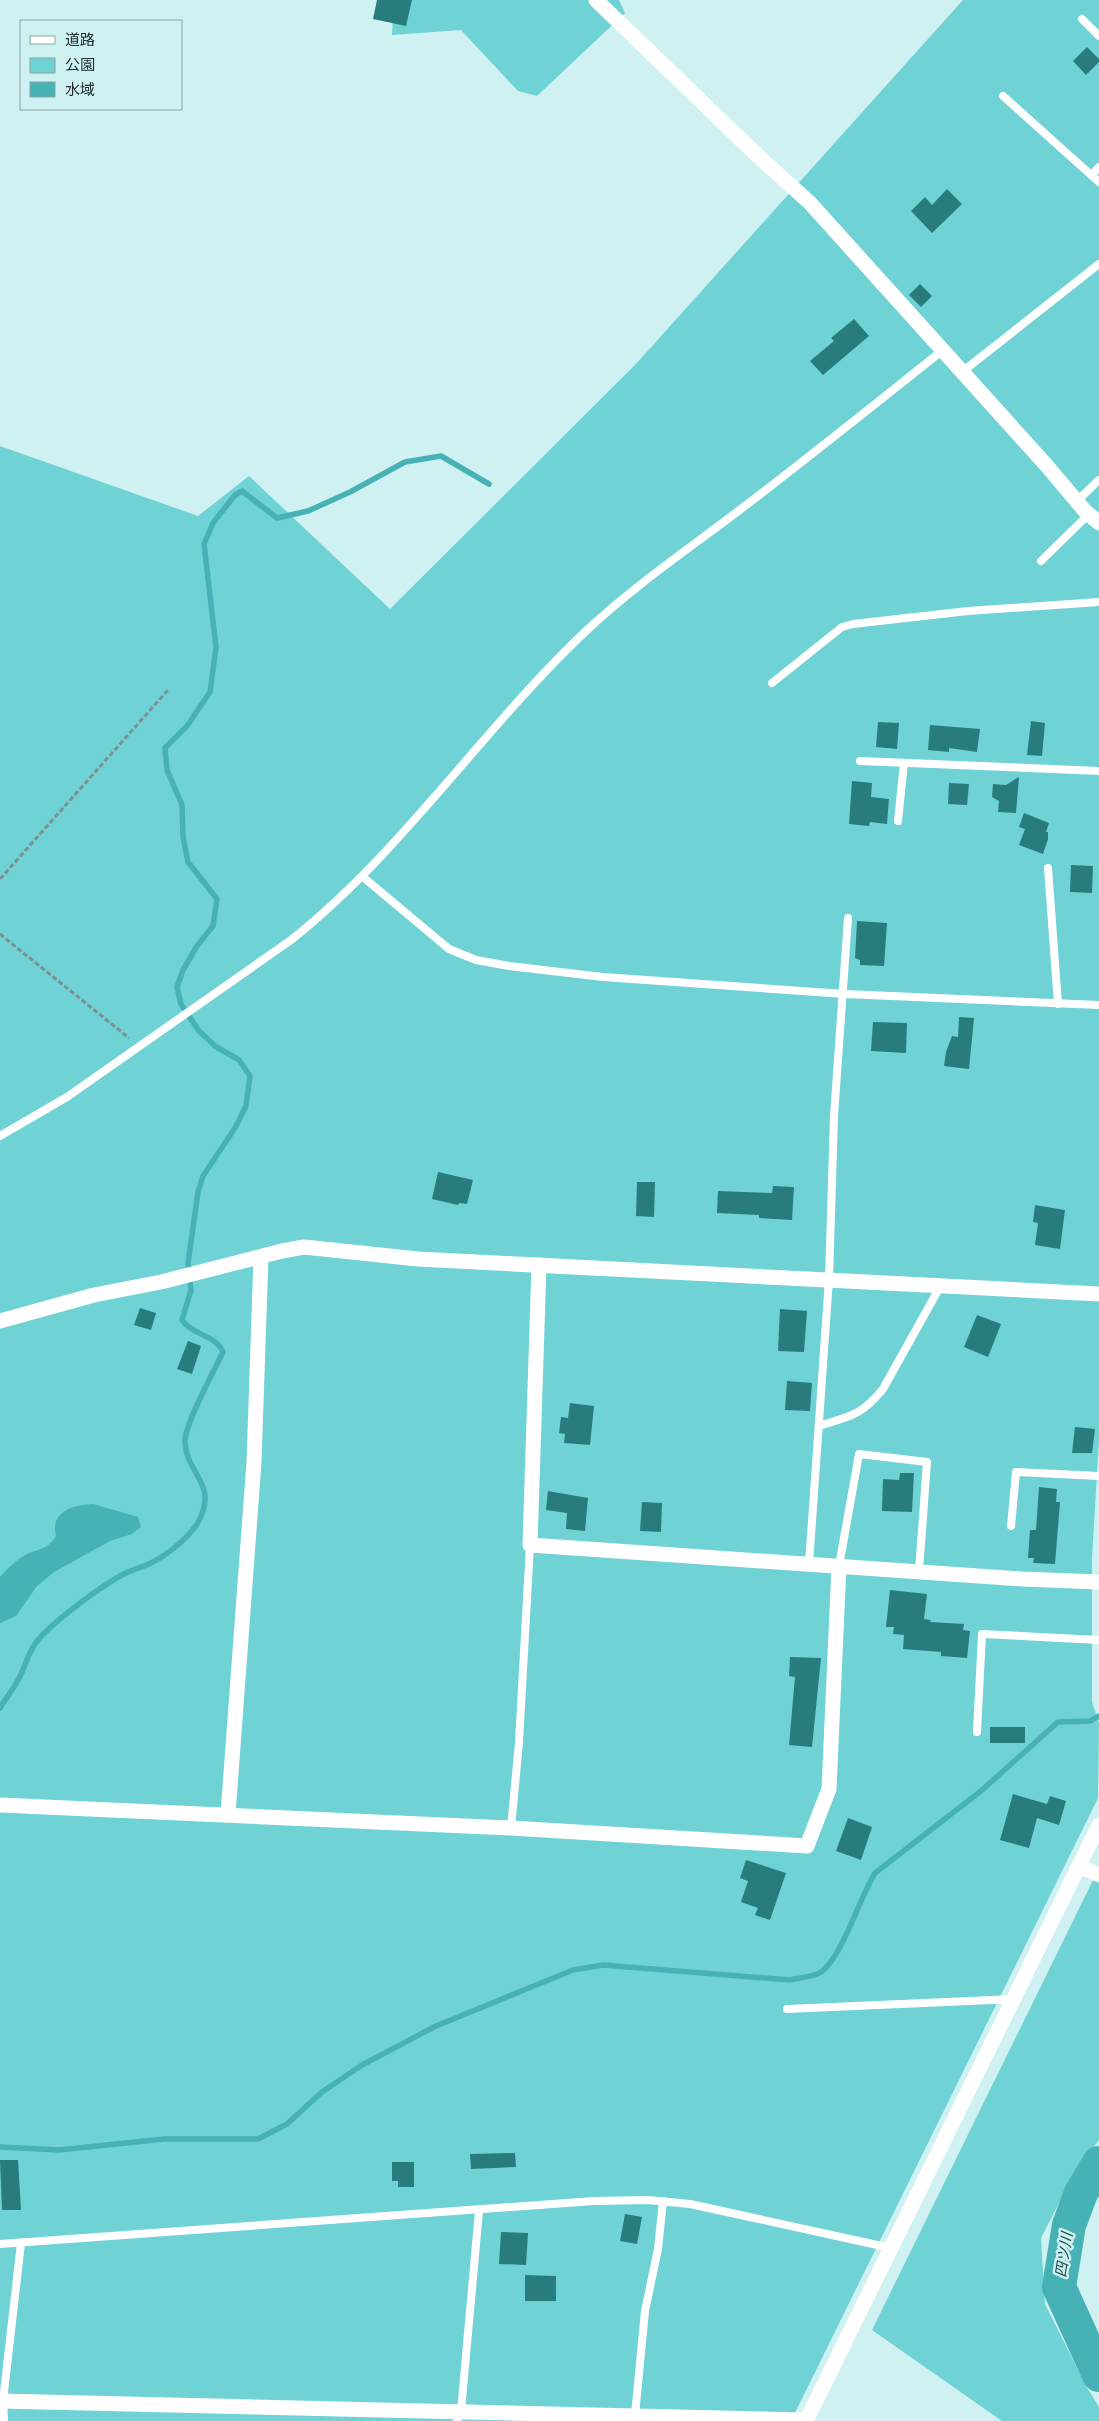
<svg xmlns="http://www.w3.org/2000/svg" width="1099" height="2421" font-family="Barlow,'Noto Sans JP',sans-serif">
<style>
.green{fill:#6fd2d4}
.water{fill:#46b2b5}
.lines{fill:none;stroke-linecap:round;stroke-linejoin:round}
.stream{stroke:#46b2b5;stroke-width:5.5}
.river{stroke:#46b2b5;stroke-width:34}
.building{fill:#297c7e}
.path{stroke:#7b9192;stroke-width:3;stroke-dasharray:5 2.5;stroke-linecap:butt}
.service{stroke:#fff;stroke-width:8}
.minor{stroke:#fff;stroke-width:15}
.labels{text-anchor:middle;stroke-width:5;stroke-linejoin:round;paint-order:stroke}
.water-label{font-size:15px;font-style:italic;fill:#184849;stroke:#d0f1f2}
</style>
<rect width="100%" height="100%" fill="#d0f1f2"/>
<!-- green -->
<g class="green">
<path d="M394 0H619L625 13 537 96 518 91 461 30 392 35Z"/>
<path d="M963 0H1099V1440L1092 1558V1702L1099 1723 1098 1798 791 2421H0V446L198 516 249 476 390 609 636 364Z"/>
<path d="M1099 1868V2140L1075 2172 1041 2238 1045 2304 1086 2386 1099 2407V2421H1002L872 2330Z"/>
</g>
<!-- water -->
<path class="water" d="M93 1504 138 1517 141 1527 132 1534 110 1541 54 1572 37 1586 16 1616 0 1623V1577C6 1569 18 1559 27 1554 40 1549 48 1549 56 1536 50 1512 72 1505 93 1504Z"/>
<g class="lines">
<!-- stream -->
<g class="stream">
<path d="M0 1708C7 1696 17 1685 22 1672 27 1661 30 1648 39 1639 54 1621 99 1588 120 1576 130 1570 141 1568 151 1563 167 1555 187 1539 197 1524 220 1485 187 1475 185 1443 183 1427 215 1369 223 1352 216 1335 192 1335 182 1320L191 1290 188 1263 198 1192 203 1176 235 1128 246 1106 250 1076 239 1060 215 1046 199 1031 181 1004 177 987 183 970 197 946 213 926 217 899 188 862 183 837 182 805 167 770 165 748 187 726 210 692 216 647 204 544 213 523 235 495 242 491 277 518 308 511 350 492 405 462 441 456 489 484"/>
<path d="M0 2147 59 2150 164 2139H258L287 2124 322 2092 362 2065 436 2026 573 1970 603 1965 790 1980C799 1978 813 1977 821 1972 841 1959 860 1897 875 1873L981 1791 1058 1722 1090 1721 1099 1716"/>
</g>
<!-- river -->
<path class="river" d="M1099 2163 1081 2193 1069 2225 1059 2287 1099 2375"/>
</g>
<!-- building -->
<g class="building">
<path d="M377 0H412L406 26 373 19Z"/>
<path d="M1087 47 1099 59V62L1086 75 1073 61Z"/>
<path d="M947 189 962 204 932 233 911 211 925 197 932 205Z"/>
<path d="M920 284 932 296 921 307 909 295Z"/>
<path d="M854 319 869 336 823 375 810 361 834 341 831 338Z"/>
<path d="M1031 721 1045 723 1042 756 1027 755Z"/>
<path d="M878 722 899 723 897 749 876 747Z"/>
<path d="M930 725 980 729 977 752 949 748V752L928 750Z"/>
<path d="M1019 777 1016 813 998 812 999 801 992 797 993 784 1006 785Z"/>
<path d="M852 781 872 783 871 797 889 799 887 824 870 822 869 826 849 824Z"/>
<path d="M949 783 969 784 967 805 948 804Z"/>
<path d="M1024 813 1049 823 1046 832H1048V839L1043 854 1019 845 1025 829 1019 827Z"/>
<path d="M1071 865 1093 866 1092 893 1070 892Z"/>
<path d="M857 921 887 923 884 966 860 965V960L855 958Z"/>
<path d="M959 1017 974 1018 969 1069 944 1066 946 1052 952 1036 958 1037Z"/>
<path d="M873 1022 907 1023 906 1053 871 1051Z"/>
<path d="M438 1172 473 1180 467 1204 459 1203 458 1205 432 1199Z"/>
<path d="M637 1182H655L654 1217 636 1216Z"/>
<path d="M773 1186 794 1187 792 1220 759 1218V1215L717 1213 718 1191 772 1193Z"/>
<path d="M1035 1205 1065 1210 1060 1249 1035 1245 1038 1223 1033 1222Z"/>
<path d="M140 1308 156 1313 151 1330 134 1325Z"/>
<path d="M780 1309 807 1311 804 1352 778 1351Z"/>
<path d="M977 1315 1001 1324 988 1357 964 1347Z"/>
<path d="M188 1341 201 1346 192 1374 177 1369Z"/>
<path d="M787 1381 812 1383 810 1411 785 1410Z"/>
<path d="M570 1403 594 1406 590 1445 564 1443 565 1434 559 1433 561 1417 568 1418Z"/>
<path d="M1075 1427 1095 1429 1092 1453H1072Z"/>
<path d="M900 1473H914L912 1512 882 1511 883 1479 899 1480Z"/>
<path d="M1039 1487 1057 1489 1056 1502H1060L1055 1564 1033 1563 1034 1558H1028L1030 1530H1036Z"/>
<path d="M548 1491 588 1498 585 1531 566 1529 567 1513 546 1510Z"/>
<path d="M642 1502 662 1503 661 1532 640 1531Z"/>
<path d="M890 1590 927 1594 924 1619 931 1620 930 1622 964 1624 963 1630 970 1631 967 1658 941 1656V1652L903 1649 904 1635 893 1634 894 1627H886Z"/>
<path d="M790 1657 821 1658 812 1747 789 1745 795 1677 789 1676Z"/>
<rect x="990" y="1727" width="35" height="16"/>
<path d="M1013 1794 1047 1804 1050 1796 1066 1801 1059 1825 1037 1818 1029 1848 1000 1840Z"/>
<path d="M848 1818 872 1827 861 1860 836 1851Z"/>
<path d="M746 1860 786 1873 770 1920 755 1915 758 1908 741 1902 748 1881 740 1878Z"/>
<path d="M515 2153 516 2167 471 2169 470 2154Z"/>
<path d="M0 2160H18L21 2210H2Z"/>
<path d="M392 2162H414V2187H398V2181H392Z"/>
<path d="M625 2214 642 2217 637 2244 620 2241Z"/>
<path d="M501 2232 528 2233 526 2265 499 2264Z"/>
<path d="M525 2275 556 2276V2301H525Z"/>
</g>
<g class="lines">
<!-- path -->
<g class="path">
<path d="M0 879 168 690"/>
<path d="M0 934 129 1038"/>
</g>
<!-- service -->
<g class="service">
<path d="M1082 19 1099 36"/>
<path d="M1003 96 1099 182"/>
<path d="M1092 175 1099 167"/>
<path d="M962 372 1099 264"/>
<path d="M1077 501 1099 480"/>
<path d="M1041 561 1089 514"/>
<path d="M772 683 842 627 853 624 968 611 1099 602"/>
<path d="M860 761 1099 771"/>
<path d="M898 821 904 763"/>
<path d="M1048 868 1058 1004"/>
<path d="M363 877 449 949 476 960 509 966 603 977 845 994 1099 1005"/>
<path d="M0 1136 67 1097 291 940C403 851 483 728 587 630 634 586 687 550 737 512 807 459 875 404 943 350"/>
<path d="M819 1426C850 1416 861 1416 883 1389L941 1285"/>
<path d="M1011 1526 1016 1472 1099 1476"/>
<path d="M809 1564 829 1279 834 1116 848 918"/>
<path d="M839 1566 859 1454 927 1462 919 1571"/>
<path d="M977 1732 982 1634 1099 1640"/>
<path d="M511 1828 519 1742 530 1545"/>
<path d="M787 2009 1015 1999"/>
<path d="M0 2244 594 2201 648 2200 690 2204 891 2248"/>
<path d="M635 2415 645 2311 658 2249 663 2201"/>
<path d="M4 2421 3 2401 21 2243"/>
<path d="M457 2421 461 2411 479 2211"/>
</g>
<!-- minor -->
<g class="minor">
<path d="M596 0 758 156 810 203 1047 466 1085 511 1099 523"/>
<path d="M539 1265 530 1545 1022 1579 1099 1582"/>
<path d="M0 1321 94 1295 161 1282 282 1251 304 1247 418 1259 1099 1294"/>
<path d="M0 1805 511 1828 807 1846 829 1789 839 1566"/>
<path d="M228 1814 254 1462 261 1257"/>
<path d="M1079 1866 1099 1875"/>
<path d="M0 2401 807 2420"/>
<path d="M806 2421 1099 1825"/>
</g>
</g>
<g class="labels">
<!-- water labels -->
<g class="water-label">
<text transform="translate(1064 2255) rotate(-81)" y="5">四ツ川</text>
</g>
</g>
<!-- legend -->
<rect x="20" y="20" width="162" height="90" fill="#d0f1f2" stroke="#8aa3a4"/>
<rect x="30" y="36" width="25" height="8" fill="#ffffff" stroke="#8aa3a4"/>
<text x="65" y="45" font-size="15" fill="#222e2f">道路</text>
<rect x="30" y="58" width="25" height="15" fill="#6fd2d4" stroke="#8aa3a4"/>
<text x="65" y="70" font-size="15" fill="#222e2f">公園</text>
<rect x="30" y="82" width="25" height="15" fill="#46b2b5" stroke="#8aa3a4"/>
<text x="65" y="95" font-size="15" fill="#222e2f">水域</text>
</svg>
